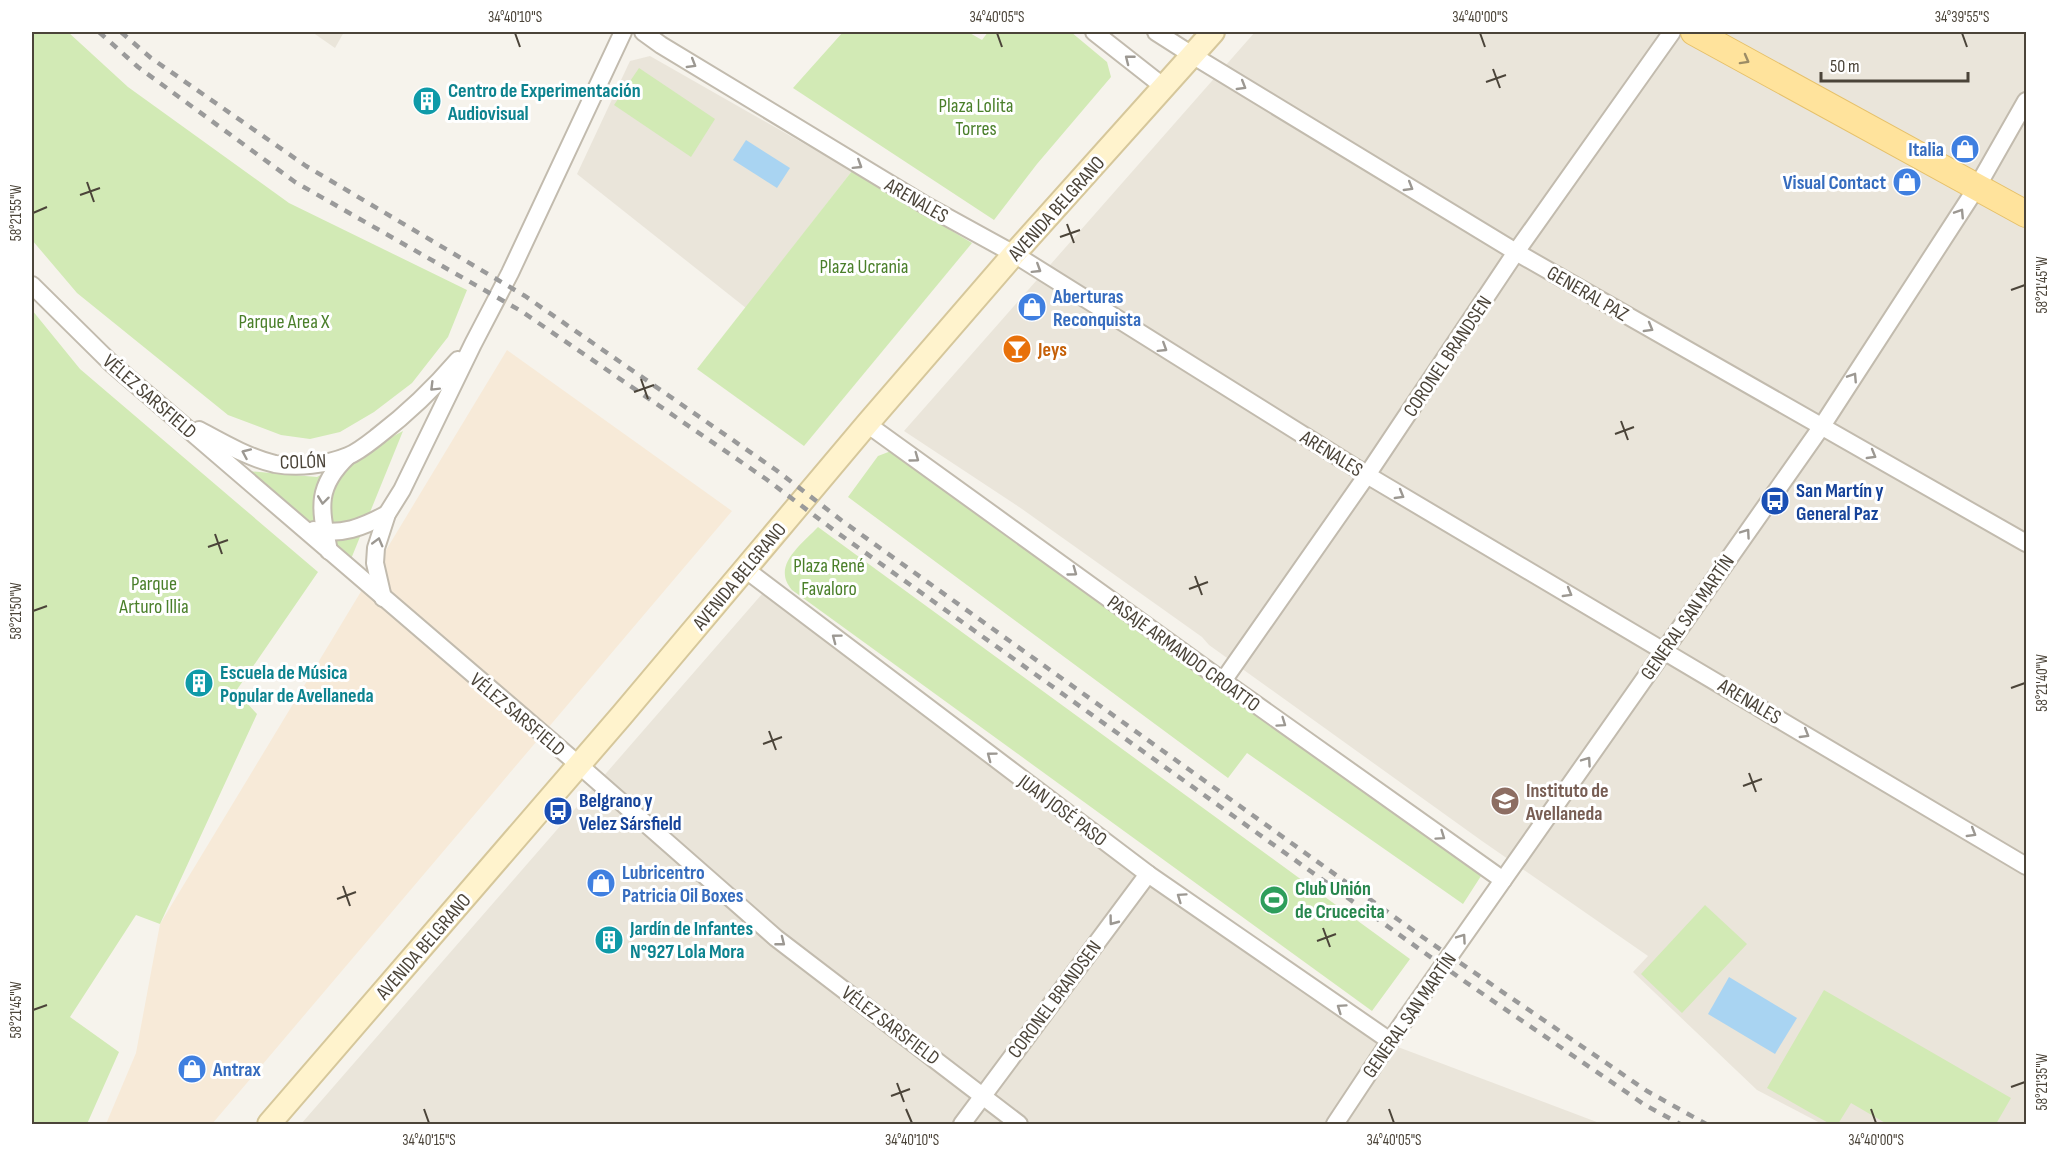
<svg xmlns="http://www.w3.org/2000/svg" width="2058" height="1156" font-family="'Sofia Sans Condensed',sans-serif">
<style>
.residential{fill:#eae5da}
.commercial{fill:#f7ead8}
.green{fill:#d2eab5}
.water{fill:#a9d4f2}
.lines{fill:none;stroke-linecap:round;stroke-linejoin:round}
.minor-casing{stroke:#c2bbae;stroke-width:20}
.secondary-casing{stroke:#d6c79b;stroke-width:26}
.primary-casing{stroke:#e6c16a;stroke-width:28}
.minor{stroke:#fff;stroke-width:16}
.secondary{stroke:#fff3cd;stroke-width:22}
.primary{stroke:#ffe39c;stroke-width:26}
.rail{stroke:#9a9a9a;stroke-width:4.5;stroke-dasharray:8 8;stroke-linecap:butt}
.oneway{stroke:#9c9892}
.oneway2{stroke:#9c8c66}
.ticks{fill:none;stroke:#4b4439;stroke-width:2}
.labels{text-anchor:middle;stroke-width:6;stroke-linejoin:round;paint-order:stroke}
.culture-label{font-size:20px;font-weight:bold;fill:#0d838f;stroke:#fff;text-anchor:start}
.park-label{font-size:20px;fill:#4a7f2a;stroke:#fff}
.shop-label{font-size:20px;font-weight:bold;fill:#366cbe;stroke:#fff;text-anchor:start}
.street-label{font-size:20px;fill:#4b4439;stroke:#fff}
.food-label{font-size:20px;font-weight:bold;fill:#c56008;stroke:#fff;text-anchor:start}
.transit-label{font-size:20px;font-weight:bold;fill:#164399;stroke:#fff;text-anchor:start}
.education-label{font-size:20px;font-weight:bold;fill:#785e54;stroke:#fff;text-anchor:start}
.leisure-label{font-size:20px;font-weight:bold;fill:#27864d;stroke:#fff;text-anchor:start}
.neatline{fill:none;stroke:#4b4439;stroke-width:2}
.ticks-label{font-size:15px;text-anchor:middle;fill:#4b4439}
</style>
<rect width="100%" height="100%" fill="#f6f3ec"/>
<!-- residential -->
<g class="residential">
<path d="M312 32H344L335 48Z"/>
<path d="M1255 32H2026V1124H1822L1757 1090 1633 972 1648 956 1482 841 1209 645 1202 637 1022 509 904 431Z"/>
<path d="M650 56 852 171 746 308 577 174 630 61Z"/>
<path d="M762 594 1374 1038 1602 1124H301Z"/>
</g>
<!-- commercial -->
<path class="commercial" d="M507 350 732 511 212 1124H106L136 1053 160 924Z"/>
<!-- green -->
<g class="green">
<path d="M32 32H68L128 87 289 203 467 290 448 337 412 383 374 412 340 432 310 439 281 435 228 415 77 293 32 240Z"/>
<path d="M843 32H968L982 40 988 32H1071L1107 62 1111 77 1037 164 994 220 793 88Z"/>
<path d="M639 68 715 119 691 157 614 105Z"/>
<path d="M852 171 972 243 804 446 697 369Z"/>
<path d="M32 310 80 369 318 572 236 691 257 714 160 924 136 915 70 1017 119 1052 87 1124H32Z"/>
<path d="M403 431 351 559 247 471 317 477Z"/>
<path d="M891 451 1481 876 1463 904 1247 753 1228 778 848 497 878 456Z"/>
<path d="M818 527 1410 959 1372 1011 792 590C771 566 801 545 818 527Z"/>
<path d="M1705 905 1747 944 1682 1013 1641 974Z"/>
<path d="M1824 990 2011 1098 1996 1124H1887L1851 1103 1838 1124H1830L1767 1088Z"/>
</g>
<!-- water -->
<g class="water">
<path d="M746 140 790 168 777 188 733 160Z"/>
<path d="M1729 977 1797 1018 1775 1054 1708 1014Z"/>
</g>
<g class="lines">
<!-- minor casing -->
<g class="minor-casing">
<g id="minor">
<path d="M643 32 661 45 925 205 1014 254 1367 475 2026 866"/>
<path d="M1094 32 1164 87"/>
<path d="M1156 32 1192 55 1516 252 2026 543"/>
<path d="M32 285 112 364 579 765 776 938 1019 1124"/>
<path d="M867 424 1223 681 1503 880"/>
<path d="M199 430C223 443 249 458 275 464 298 468 326 465 348 456 358 452 369 443 378 436 408 413 434 388 458 360"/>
<path d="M314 530C341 536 363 527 387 514"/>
<path d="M329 551C321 510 314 489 347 457"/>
<path d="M745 569 1148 874 1390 1041"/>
<path d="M383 598 375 563 376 548 387 514 402 490 473 344 510 273 623 32"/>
<path d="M1223 681 1367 475 1516 252 1672 32"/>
<path d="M962 1124 1148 874"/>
<path d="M1335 1124 1390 1041 1822 426 1977 187 2026 101"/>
</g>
</g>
<!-- secondary casing -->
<g class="secondary-casing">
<path id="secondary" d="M269 1124 622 715 867 424 1014 254 1213 32"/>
</g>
<!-- primary casing -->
<g class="primary-casing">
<path id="primary" d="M1694 32 2026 214"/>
</g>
<!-- minor -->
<use href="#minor" class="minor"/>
<!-- secondary -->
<use href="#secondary" class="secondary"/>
<!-- primary -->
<use href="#primary" class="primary"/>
<!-- rail -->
<g class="rail">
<path d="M99 32 138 67 295 182 521 311 766 479 835 531 1464 981 1645 1105 1680 1124"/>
<path d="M121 32 151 58 306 166 525 296 776 470 841 520 1421 936 1647 1091 1706 1124"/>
</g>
</g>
<!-- one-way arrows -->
<defs><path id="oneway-chevron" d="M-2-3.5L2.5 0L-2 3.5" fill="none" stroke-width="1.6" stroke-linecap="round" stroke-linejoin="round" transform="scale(1.5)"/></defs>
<g class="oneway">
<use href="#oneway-chevron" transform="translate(1129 59) rotate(-142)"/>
<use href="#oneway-chevron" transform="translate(692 64) rotate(31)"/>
<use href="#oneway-chevron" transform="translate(1242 86) rotate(31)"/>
<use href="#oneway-chevron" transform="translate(858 165) rotate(32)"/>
<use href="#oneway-chevron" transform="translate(1409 187) rotate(31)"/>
<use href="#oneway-chevron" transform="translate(1960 213) rotate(-57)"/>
<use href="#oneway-chevron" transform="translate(1037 269) rotate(32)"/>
<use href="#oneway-chevron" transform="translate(1649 328) rotate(30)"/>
<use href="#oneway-chevron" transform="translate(1163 348) rotate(32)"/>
<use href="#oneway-chevron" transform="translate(1853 377) rotate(-57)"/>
<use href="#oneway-chevron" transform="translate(434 387) rotate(135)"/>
<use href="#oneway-chevron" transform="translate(246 453) rotate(-156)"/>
<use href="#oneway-chevron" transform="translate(1872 455) rotate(30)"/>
<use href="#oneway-chevron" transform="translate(915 458) rotate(36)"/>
<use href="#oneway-chevron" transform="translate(1400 495) rotate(30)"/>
<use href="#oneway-chevron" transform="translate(323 500) rotate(97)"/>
<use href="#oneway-chevron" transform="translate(1746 533) rotate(-55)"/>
<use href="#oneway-chevron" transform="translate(378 542) rotate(-75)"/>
<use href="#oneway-chevron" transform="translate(1073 572) rotate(36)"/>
<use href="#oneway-chevron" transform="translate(1568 593) rotate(30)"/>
<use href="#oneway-chevron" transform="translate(836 638) rotate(-143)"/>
<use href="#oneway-chevron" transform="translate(1282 723) rotate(35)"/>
<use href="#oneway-chevron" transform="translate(1805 734) rotate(31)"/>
<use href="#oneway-chevron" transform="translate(991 756) rotate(-143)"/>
<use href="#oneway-chevron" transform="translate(1587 761) rotate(-55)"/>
<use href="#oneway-chevron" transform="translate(1972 833) rotate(31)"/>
<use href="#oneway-chevron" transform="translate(1441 836) rotate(35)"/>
<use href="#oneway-chevron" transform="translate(1181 897) rotate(-145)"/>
<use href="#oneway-chevron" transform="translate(1113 921) rotate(127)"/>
<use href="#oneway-chevron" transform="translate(1462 938) rotate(-55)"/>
<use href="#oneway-chevron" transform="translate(781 942) rotate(38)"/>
<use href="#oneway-chevron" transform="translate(1341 1008) rotate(-145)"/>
</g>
<use class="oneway2" href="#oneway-chevron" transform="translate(1745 60) rotate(29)"/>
<!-- ticks -->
<path class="ticks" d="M515 33 520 47M997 33 1002 47M1480 33 1485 47M1962 33 1967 47M1493 69 1500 88M1486 82 1506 75M87 182 94 202M80 195 100 188M33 213 47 207M1067 224 1074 243M1060 237 1080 230M2011 290 2025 285M641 379 648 399M634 392 654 385M1621 421 1628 440M1615 434 1634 427M215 534 222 554M208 547 228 540M1195 576 1202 595M1189 589 1208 582M33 611 47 606M2011 688 2025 683M769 731 776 750M763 744 782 737M1749 773 1756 792M1743 786 1762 779M343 886 350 906M337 899 356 892M1323 928 1330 947M1317 941 1336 934M33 1010 47 1005M897 1083 904 1102M2011 1087 2025 1082M891 1096 910 1089M424 1109 429 1123M906 1109 912 1123M1389 1109 1394 1123M1871 1109 1876 1123"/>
<!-- icons -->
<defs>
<g id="building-disc" transform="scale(1.5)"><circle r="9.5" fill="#0f9aa8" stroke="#fff"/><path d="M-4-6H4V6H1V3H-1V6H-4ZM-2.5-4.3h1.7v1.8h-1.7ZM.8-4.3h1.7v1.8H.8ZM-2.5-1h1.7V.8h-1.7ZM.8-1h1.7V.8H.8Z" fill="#fff"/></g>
<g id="shop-disc" transform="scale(1.5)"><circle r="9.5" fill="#3f7fe0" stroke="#fff"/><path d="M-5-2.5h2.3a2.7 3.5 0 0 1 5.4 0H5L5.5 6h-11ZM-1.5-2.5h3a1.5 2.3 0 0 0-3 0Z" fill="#fff"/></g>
<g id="bar-disc" transform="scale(1.5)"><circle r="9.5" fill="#e8710a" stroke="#fff"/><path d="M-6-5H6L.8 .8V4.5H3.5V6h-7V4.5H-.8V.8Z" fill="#fff"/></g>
<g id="bus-disc" transform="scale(1.5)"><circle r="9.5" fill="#1a4fb4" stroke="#fff"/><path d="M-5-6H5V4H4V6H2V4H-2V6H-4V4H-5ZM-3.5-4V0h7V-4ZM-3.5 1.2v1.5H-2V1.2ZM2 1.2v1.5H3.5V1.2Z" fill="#fff"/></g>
<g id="school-disc" transform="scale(1.5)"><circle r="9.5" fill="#8d6e63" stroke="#fff"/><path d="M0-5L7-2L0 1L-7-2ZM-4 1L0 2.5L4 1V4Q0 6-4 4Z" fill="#fff"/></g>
<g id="stadium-disc" transform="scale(1.5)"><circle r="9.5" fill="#2e9e5b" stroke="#fff"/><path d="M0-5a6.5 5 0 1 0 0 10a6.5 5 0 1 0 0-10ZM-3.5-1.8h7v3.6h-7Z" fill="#fff"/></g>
</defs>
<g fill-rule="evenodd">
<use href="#building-disc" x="427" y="101"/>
<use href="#shop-disc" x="1965" y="149"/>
<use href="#shop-disc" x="1907" y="182"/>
<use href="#shop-disc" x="1032" y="307"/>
<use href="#bar-disc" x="1017" y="349"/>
<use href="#bus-disc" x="1775" y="501"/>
<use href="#building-disc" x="199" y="683"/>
<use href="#school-disc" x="1505" y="801"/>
<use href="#bus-disc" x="558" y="811"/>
<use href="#shop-disc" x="601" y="883"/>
<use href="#stadium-disc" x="1274" y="900"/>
<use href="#building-disc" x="609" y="940"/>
<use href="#shop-disc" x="192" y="1069"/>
</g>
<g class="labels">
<!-- culture labels -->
<g class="culture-label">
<text x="448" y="97">Centro de Experimentación<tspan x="448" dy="23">Audiovisual</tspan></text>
<text x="220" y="679">Escuela de Música<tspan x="220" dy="23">Popular de Avellaneda</tspan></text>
<text x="630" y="935">Jardín de Infantes<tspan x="630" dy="23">N°927 Lola Mora</tspan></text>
</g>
<!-- park labels -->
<g class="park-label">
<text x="976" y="112">Plaza Lolita<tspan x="976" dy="23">Torres</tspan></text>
<text x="864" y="273">Plaza Ucrania</text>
<text x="284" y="328">Parque Area X</text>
<text x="829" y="572">Plaza René<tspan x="829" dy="23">Favaloro</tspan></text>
<text x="154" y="590">Parque<tspan x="154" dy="23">Arturo Illia</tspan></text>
</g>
<!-- shop labels -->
<g class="shop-label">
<text x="1944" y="156" text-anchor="end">Italia</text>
<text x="1886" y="189" text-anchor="end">Visual Contact</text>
<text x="1053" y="303">Aberturas<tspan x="1053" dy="23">Reconquista</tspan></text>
<text x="622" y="879">Lubricentro<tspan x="622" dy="23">Patricia Oil Boxes</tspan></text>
<text x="213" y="1076">Antrax</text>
</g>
<!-- street labels -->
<g class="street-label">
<text transform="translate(917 200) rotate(30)" y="7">ARENALES</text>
<text transform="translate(1056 208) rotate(-48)" y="7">AVENIDA BELGRANO</text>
<text transform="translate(1588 293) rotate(30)" y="7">GENERAL PAZ</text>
<text transform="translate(1447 356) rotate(-56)" y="7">CORONEL BRANDSEN</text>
<text transform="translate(150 396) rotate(41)" y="7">VÉLEZ SARSFIELD</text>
<text transform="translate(1332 453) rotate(32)" y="7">ARENALES</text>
<text transform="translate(303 461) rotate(-2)" y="7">COLÓN</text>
<text transform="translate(739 576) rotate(-50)" y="7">AVENIDA BELGRANO</text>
<text transform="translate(1687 617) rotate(-55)" y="7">GENERAL SAN MARTÍN</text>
<text transform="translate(1184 653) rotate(36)" y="7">PASAJE ARMANDO CROATTO</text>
<text transform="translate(1750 701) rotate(31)" y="7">ARENALES</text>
<text transform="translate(518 714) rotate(40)" y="7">VÉLEZ SARSFIELD</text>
<text transform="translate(1063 810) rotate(37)" y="7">JUAN JOSÉ PASO</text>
<text transform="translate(423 946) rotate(-49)" y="7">AVENIDA BELGRANO</text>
<text transform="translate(1054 999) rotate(-53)" y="7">CORONEL BRANDSEN</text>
<text transform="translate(1409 1015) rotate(-55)" y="7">GENERAL SAN MARTÍN</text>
<text transform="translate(891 1025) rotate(37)" y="7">VÉLEZ SARSFIELD</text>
</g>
<!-- food labels -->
<g class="food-label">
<text x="1038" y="356">Jeys</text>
</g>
<!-- transit labels -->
<g class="transit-label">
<text x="1796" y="497">San Martín y<tspan x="1796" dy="23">General Paz</tspan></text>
<text x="579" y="807">Belgrano y<tspan x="579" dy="23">Velez Sársfield</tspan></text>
</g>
<!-- education labels -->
<g class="education-label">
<text x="1526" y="797">Instituto de<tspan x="1526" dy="23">Avellaneda</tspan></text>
</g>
<!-- leisure labels -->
<g class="leisure-label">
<text x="1295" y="895">Club Unión<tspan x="1295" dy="23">de Crucecita</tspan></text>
</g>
</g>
<!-- border -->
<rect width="2058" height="1156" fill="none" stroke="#ffffff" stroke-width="66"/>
<!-- scale -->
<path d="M1821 72v9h147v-9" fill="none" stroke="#4b4439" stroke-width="3"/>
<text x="1830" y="72" font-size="18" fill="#4b4439" stroke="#ffffff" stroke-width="4.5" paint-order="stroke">50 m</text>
<rect x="33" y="33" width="1992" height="1090" class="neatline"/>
<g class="ticks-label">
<text x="515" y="22">34°40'10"S</text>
<text x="997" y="22">34°40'05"S</text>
<text x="1480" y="22">34°40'00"S</text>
<text x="1962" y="22">34°39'55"S</text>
<text transform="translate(16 213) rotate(-90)" y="5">58°21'55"W</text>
<text transform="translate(2042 285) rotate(-90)" y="5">58°21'45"W</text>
<text transform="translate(16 611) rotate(-90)" y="5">58°21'50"W</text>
<text transform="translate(2042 683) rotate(-90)" y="5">58°21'40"W</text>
<text transform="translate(16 1010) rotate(-90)" y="5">58°21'45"W</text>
<text transform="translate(2042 1082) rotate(-90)" y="5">58°21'35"W</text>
<text x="429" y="1145">34°40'15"S</text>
<text x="912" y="1145">34°40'10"S</text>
<text x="1394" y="1145">34°40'05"S</text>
<text x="1876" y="1145">34°40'00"S</text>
</g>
</svg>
